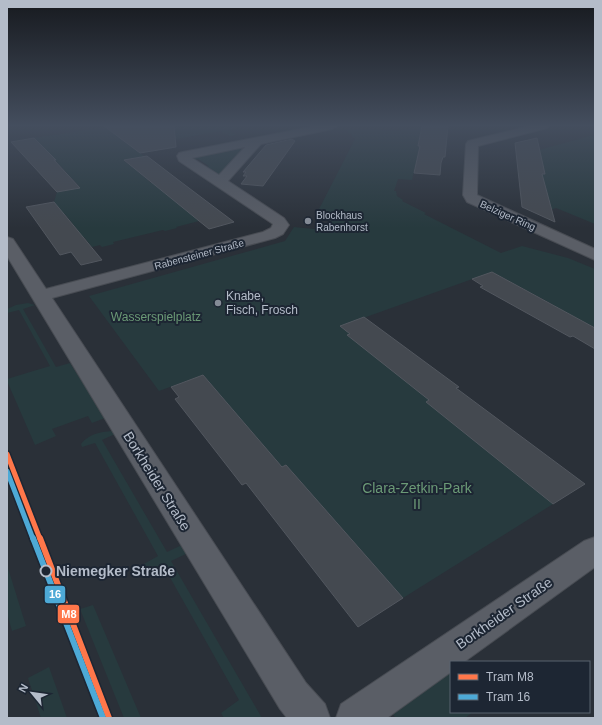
<svg xmlns="http://www.w3.org/2000/svg" width="602" height="725" font-family="Arial,sans-serif">
<style>
.green{fill:#273a3e}
.building{fill:#444950;stroke:#52575f}
.lines{fill:none;stroke-linecap:round;stroke-linejoin:round}
.minor-casing{stroke:#484c53;stroke-width:2}
.minor{fill:#5a5e66;fill-rule:evenodd}
.tram-1-far1-casing{stroke:#1d2633;stroke-width:8}
.tram-1-casing{stroke:#1d2633;stroke-width:9}
.tram-2-far1-casing{stroke:#1d2633;stroke-width:8}
.tram-2-casing{stroke:#1d2633;stroke-width:9}
.tram-1-far1{stroke:#ff774a;stroke-width:5}
.tram-1{stroke:#ff774a;stroke-width:6}
.tram-2-far1{stroke:#4da9d6;stroke-width:5}
.tram-2{stroke:#4da9d6;stroke-width:6}
.poi-dot{fill:#848b96;stroke:#1d2633;stroke-width:1.5}
.stop-dot{fill:#1d2633;stroke:#b4bcc9;stroke-width:2}
.labels{text-anchor:middle;stroke-width:4;stroke-linejoin:round;paint-order:stroke}
.far-poi-label{font-size:10px;fill:#b4bcc9;stroke:#1d2633;text-anchor:start}
.far-street-label{font-size:10px;fill:#b4bcc9;stroke:#1d2633}
.poi-label{font-size:12px;fill:#b4bcc9;stroke:#1d2633;text-anchor:start}
.park-label{font-size:12px;fill:#6b9a76;stroke:#1d2633}
.near-street-label{font-size:14px;fill:#b4bcc9;stroke:#1d2633}
.near-park-label{font-size:14px;fill:#6b9a76;stroke:#1d2633}
.near-stop-label{font-size:14px;font-weight:bold;fill:#b4bcc9;stroke:#1d2633;text-anchor:start}
.line-badge{stroke:#1d2633;stroke-width:1.5}
.badge-label{font-size:11px;text-anchor:middle;font-weight:bold;fill:#fff}
</style>
<rect width="100%" height="100%" fill="#2a3038"/>
<!-- green -->
<g class="green">
<path d="M113 126H248L228 130 236 135 230 136 221 131 132 147 144 156 124 161 131 166H133L136 170 151 183 175 178 182 182 158 187 167 195 169 194 199 221 176 227 177 228 165 231 163 230 113 242 114 244 102 247 100 245 92 247 84 237 81 238 77 233 79 232 65 214 61 215 60 210 54 202 57 192 80 187 34 138Z"/>
<path d="M424 126 451 127 431 131 420 146 412 180 398 179 394 191H396L397 196 403 200 402 201 426 213 424 214 501 253 522 246 568 258 595 269V326L593 327 564 311 562 312 552 304 492 272 341 326 553 504 403 598 286 465 282 467 203 375 159 391 89 296 285 241 294 227 324 230 334 215 317 213 355 139 347 130 358 129 398 131Z"/>
<path d="M590 136H595V224L556 208 537 214 521 202 548 204 541 178H543L542 174H545L539 150Z"/>
<path d="M248 147 220 177 202 168 209 166 198 159 191 160 193 157 198 155 201 156 227 151 224 149Z"/>
<path d="M28 303 35 305 23 309 56 367 70 363 105 418 92 423 88 416 52 429 56 436 35 445 7 381V379L50 366 19 310 7 313V309L16 305Z"/>
<path d="M112 431 115 434 102 440 167 552 182 545 188 553 171 561 262 718H224L221 713 239 700 163 565 146 573 142 565 158 556 95 443 82 447 81 444C89 434 99 432 112 431Z"/>
<path d="M7 565 26 626 12 631 7 613Z"/>
<path d="M93 605 141 718H124L80 609Z"/>
<path d="M49 667 67 718H41L28 678Z"/>
<path d="M451 670V712H473L465 718H396L391 712Z"/>
</g>
<!-- building -->
<g class="building">
<path d="M104 126H174L176 147 140 153Z"/>
<path d="M422 126H448L445 157H443L441 163 440 175 414 173 420 146H418Z"/>
<path d="M34 138 56 160H54L80 188 57 192 11 142Z"/>
<path d="M537 138 545 174H542L555 222 522 207 515 143Z"/>
<path d="M292 139 295 141 263 186 241 184 247 176H243L246 172H243L266 145Z"/>
<path d="M147 156 181 182 234 222 209 229 124 160Z"/>
<path d="M54 202 83 237 102 260 81 265 71 252 60 255 26 207Z"/>
<path d="M492 272 595 328V349L573 336 570 337 480 287 483 286 472 279Z"/>
<path d="M364 317 459 387 456 388 585 484 553 504 426 402 429 400 347 335 350 334 340 326Z"/>
<path d="M203 375 282 467 286 465 403 598 358 627 246 483 242 485 175 399 179 397 171 387Z"/>
</g>
<g class="lines">
<!-- minor casing -->
<g class="minor-casing">
<g id="minor">
<path d="M315 126H337L332 129 261 144 228 181 284 218 289 225 283 234 275 238 52 298 306 683 325 704 330 718H287L280 709 7 256V237L13 239 46 289 263 232 271 228 273 224 179 161 177 156 179 153 183 152ZM245 147 219 175 192 158Z"/>
<path d="M529 126H548L547 128 478 146 477 195 595 249V260L467 202 463 195 466 144 468 141Z"/>
<path d="M595 537V567L464 662H451V672L387 718H336L341 704 584 541Z"/>
</g>
</g>
<!-- minor -->
<use href="#minor" class="minor"/>
<!-- tram-1-far1 casing -->
<g class="tram-1-far1-casing">
<path id="tram-1-far1" d="M7 454 40 539"/>
</g>
<!-- tram-1 casing -->
<g class="tram-1-casing">
<path id="tram-1" d="M40 538 109 718"/>
</g>
<!-- tram-2-far1 casing -->
<g class="tram-2-far1-casing">
<path id="tram-2-far1" d="M7 471 33 539"/>
</g>
<!-- tram-2 casing -->
<g class="tram-2-casing">
<path id="tram-2" d="M33 538 103 718"/>
</g>
<!-- tram-1-far1 -->
<use href="#tram-1-far1" class="tram-1-far1"/>
<!-- tram-1 -->
<use href="#tram-1" class="tram-1"/>
<!-- tram-2-far1 -->
<use href="#tram-2-far1" class="tram-2-far1"/>
<!-- tram-2 -->
<use href="#tram-2" class="tram-2"/>
</g>
<!-- sky -->
<linearGradient id="sky" x2="0" y2="1"><stop stop-color="#171a1f"/><stop offset="0.55" stop-color="#444e5e"/><stop offset="1" stop-color="#444e5e" stop-opacity="0"/></linearGradient>
<rect width="602" height="228" fill="url(#sky)"/>
<!-- markers -->
<g class="poi-dot">
<circle cx="308" cy="221" r="4"/>
<circle cx="218" cy="303" r="4"/>
</g>
<circle class="stop-dot" cx="46" cy="571" r="5.5"/>
<g class="labels">
<!-- far-poi labels -->
<g class="far-poi-label">
<text x="316" y="219">Blockhaus<tspan x="316" dy="12">Rabenhorst</tspan></text>
</g>
<!-- far-street labels -->
<g class="far-street-label">
<text transform="translate(508 215) rotate(24)" y="4">Belziger Ring</text>
<text transform="translate(199 254) rotate(-15)" y="4">Rabensteiner Straße</text>
</g>
<!-- poi labels -->
<g class="poi-label">
<text x="226" y="300">Knabe,<tspan x="226" dy="14">Fisch, Frosch</tspan></text>
</g>
<!-- park labels -->
<g class="park-label">
<text x="156" y="321">Wasserspielplatz</text>
</g>
<!-- near-street labels -->
<g class="near-street-label">
<text transform="translate(157 481) rotate(58)" y="5">Borkheider Straße</text>
<text transform="translate(504 613) rotate(-35)" y="5">Borkheider Straße</text>
</g>
<!-- near-park labels -->
<g class="near-park-label">
<text x="417" y="493">Clara-Zetkin-Park<tspan x="417" dy="16">II</tspan></text>
</g>
<!-- near-stop labels -->
<g class="near-stop-label">
<text x="56" y="576">Niemegker Straße</text>
</g>
</g>
<g class="line-badge">
<rect x="44" y="585" width="22" height="19" rx="4" fill="#4da9d6"/>
<rect x="57" y="604" width="23" height="20" rx="4" fill="#ff774a"/>
</g>
<g class="badge-label">
<text x="55" y="598">16</text>
<text x="69" y="618">M8</text>
</g>
<!-- border -->
<rect width="602" height="725" fill="none" stroke="#b4bcc9" stroke-width="16"/>
<!-- legend -->
<rect x="450" y="661" width="140" height="52" fill="#1d2633" stroke="#59626f"/>
<rect x="458" y="674" width="20" height="6" fill="#ff774a" stroke="#59626f"/>
<text x="486" y="681" font-size="12" fill="#b4bcc9">Tram M8</text>
<rect x="458" y="694" width="20" height="6" fill="#4da9d6" stroke="#59626f"/>
<text x="486" y="701" font-size="12" fill="#b4bcc9">Tram 16</text>
<!-- north arrow -->
<g transform="translate(32 693) rotate(299)" stroke="#1d2633" stroke-width="3" paint-order="stroke">
<path d="M0-3L7 15L0 10L-7 15Z" fill="#b4bcc9"/>
<text y="-6" font-size="11" font-weight="bold" text-anchor="middle" fill="#b4bcc9">N</text>
</g>
</svg>
